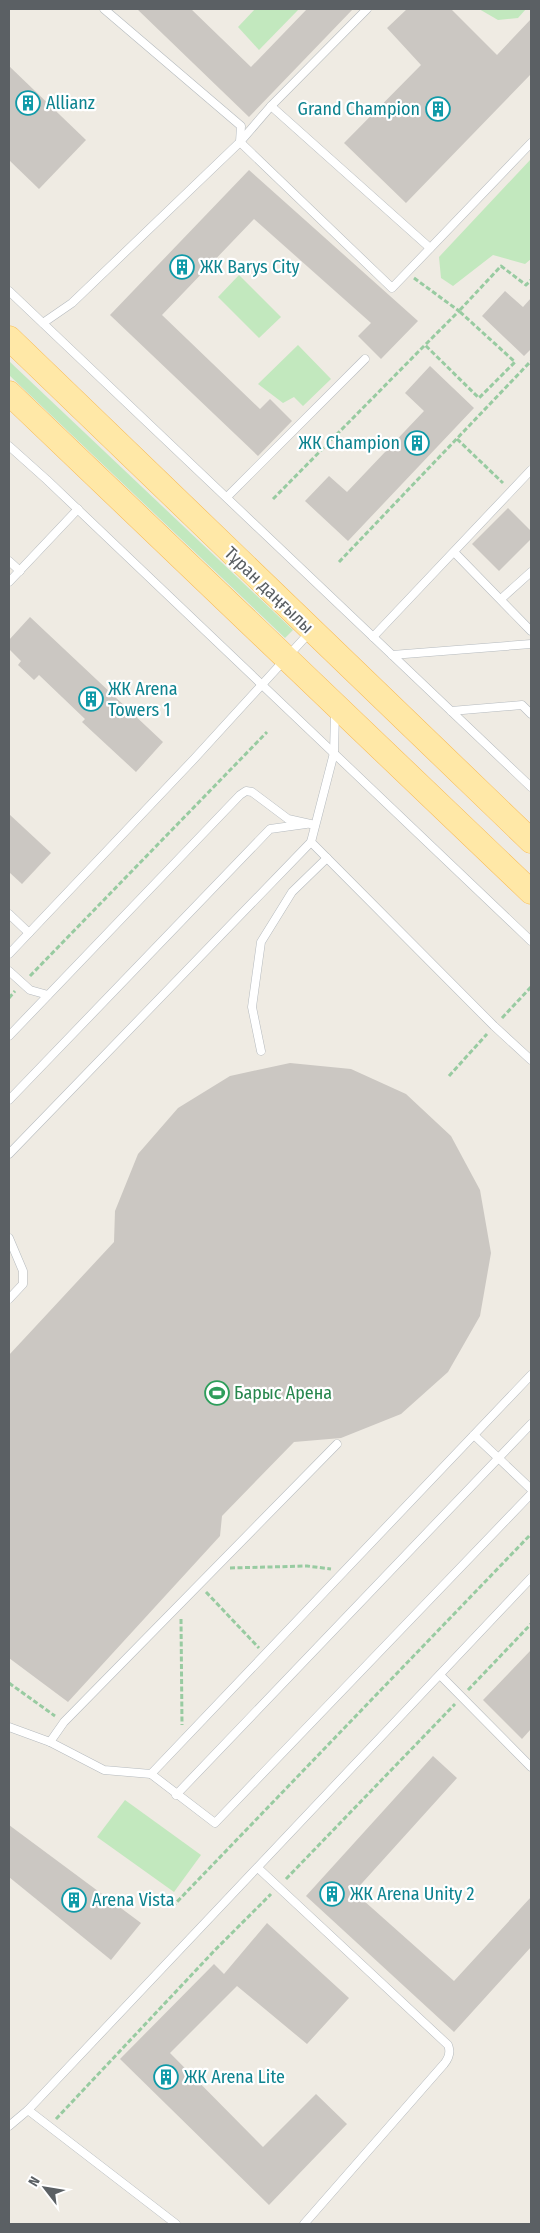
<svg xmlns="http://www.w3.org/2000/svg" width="540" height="2233" font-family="'Fira Sans Condensed',sans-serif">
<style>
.green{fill:#c2e8be}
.building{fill:#cbc7c2}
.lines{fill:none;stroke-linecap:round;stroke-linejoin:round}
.service-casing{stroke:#b5babe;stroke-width:9}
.primary-casing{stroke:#f9b951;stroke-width:25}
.path{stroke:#98cba1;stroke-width:3;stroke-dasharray:5 2.5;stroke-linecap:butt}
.service{stroke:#fff;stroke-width:8}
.primary{stroke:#ffe8a7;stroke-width:24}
.labels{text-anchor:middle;stroke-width:4.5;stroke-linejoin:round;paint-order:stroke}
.culture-label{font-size:18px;fill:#0d838f;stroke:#fff;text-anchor:start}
.street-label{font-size:18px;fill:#5b6064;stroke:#fff}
.leisure-label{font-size:18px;fill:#27864d;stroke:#fff;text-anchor:start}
</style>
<rect width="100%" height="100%" fill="#efebe3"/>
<!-- green -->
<g class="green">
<path d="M255 9H299L259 50 238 27Z"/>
<path d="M479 9H526L518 18 498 20Z"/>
<path d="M531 159V259L525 264 493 255 453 286 441 278 439 257Z"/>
<path d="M239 275 281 317 259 338 218 297Z"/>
<path d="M298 345 331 379 303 406 294 397 283 403 258 384Z"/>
<path d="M9 361 293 630 285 638 9 375Z"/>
<path d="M125 1800 201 1855 174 1892 97 1837Z"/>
</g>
<!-- building -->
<g class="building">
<path d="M137 9H191L251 67 307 9H353L249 117Z"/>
<path d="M407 9H451L497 55 531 19V74L406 203 344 143 421 65 387 28Z"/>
<path d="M9 66 86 140 39 189 9 160Z"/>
<path d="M249 170 418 321 381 359 358 336 371 323 254 219 162 315 260 409 270 399 292 421 258 456 110 315Z"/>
<path d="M505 291 523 307 531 298V349L524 356 482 316Z"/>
<path d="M430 366 474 408 348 541 305 501 329 476 347 492 424 411 405 393Z"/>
<path d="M508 508 531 531V539L499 571 472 544Z"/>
<path d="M30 617 163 742 136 772 82 722 85 719 39 675 34 680 18 665 21 661 9 649V640Z"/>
<path d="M9 814 51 853 22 884 9 872Z"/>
<path d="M290 1063 351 1069 406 1094 451 1136 480 1190 491 1253 480 1316 448 1372 401 1414 341 1438 294 1442 222 1516 220 1536 68 1702 9 1658V1355L114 1242 115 1211 138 1154 178 1108 230 1076Z"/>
<path d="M531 1650V1729L522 1739 483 1700Z"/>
<path d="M433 1756 457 1778 354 1892 454 1981 531 1897V1947L454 2032 306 1896Z"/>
<path d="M9 1825 141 1923 111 1960 9 1877Z"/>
<path d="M267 1923 349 1998 307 2044 237 1986 170 2053 263 2147 316 2094 347 2124 269 2205 120 2059 214 1964 224 1974Z"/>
</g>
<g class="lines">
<!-- service casing -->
<g class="service-casing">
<g id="service">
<path d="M104 9 241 126 240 142 392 288 531 143"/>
<path d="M271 106 430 248"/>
<path d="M9 291 531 787"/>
<path d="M43 323 72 303 240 142 271 106 367 9"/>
<path d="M9 446 47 480 531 941"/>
<path d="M227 497 365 359"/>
<path d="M454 552 531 631"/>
<path d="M9 561 20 571"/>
<path d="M9 582 78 509"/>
<path d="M501 599 531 572"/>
<path d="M373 637 531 470"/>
<path d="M392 655 531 644"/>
<path d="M451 711 522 705 531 714"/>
<path d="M335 712 334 753 311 842 494 1026 531 1060"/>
<path d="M9 914 29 933"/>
<path d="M9 954 194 759 310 632"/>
<path d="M9 971 30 990 48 995"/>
<path d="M9 1036 240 795 246 791 252 792 288 819 315 825"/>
<path d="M261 1051 252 1007 261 942 292 892 327 858"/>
<path d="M9 1100 270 829 306 824"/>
<path d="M9 1154 311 842"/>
<path d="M9 1238 23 1271V1284L9 1299"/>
<path d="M474 1435 531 1489"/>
<path d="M337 1444 64 1722 50 1742 104 1770 151 1774 531 1375"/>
<path d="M440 1675 531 1767"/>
<path d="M9 1727 50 1742"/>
<path d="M151 1774 215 1823 531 1494"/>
<path d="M176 1795 531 1424"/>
<path d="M258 1868 448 2045C451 2052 449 2058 444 2064L304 2224"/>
<path d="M28 2110 176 2224"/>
<path d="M9 2126 28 2110 531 1578"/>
</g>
</g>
<!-- primary casing -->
<g class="primary-casing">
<g id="primary">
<path d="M9 338 531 841"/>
<path d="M9 393 531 892"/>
</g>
</g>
<!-- path -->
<g class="path">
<path d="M414 278 459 311 425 345"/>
<path d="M457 439 503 483"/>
<path d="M273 499 425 345 479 398 515 362 459 311 501 266 526 285 531 280"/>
<path d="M339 562 531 361"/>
<path d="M30 976 267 732"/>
<path d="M9 998 15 991"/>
<path d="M502 1018 531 987"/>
<path d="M449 1076 487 1034"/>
<path d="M230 1568 307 1566 331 1569"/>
<path d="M206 1592 259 1648"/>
<path d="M181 1619 182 1725"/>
<path d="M9 1683 55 1716"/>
<path d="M468 1690 531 1624"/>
<path d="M286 1879 455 1704"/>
<path d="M172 1907 531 1534"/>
<path d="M56 2119 215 1950 271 1894"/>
</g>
<!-- service -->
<use href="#service" class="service"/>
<!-- primary -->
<use href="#primary" class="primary"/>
</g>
<!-- icons -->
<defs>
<g id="building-ring" transform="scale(1.25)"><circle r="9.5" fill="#fff" stroke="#0f9aa8" stroke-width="1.5"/><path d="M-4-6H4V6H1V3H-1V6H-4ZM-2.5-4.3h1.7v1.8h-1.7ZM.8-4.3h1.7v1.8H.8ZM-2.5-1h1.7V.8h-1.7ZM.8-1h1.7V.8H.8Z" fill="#0f9aa8"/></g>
<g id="stadium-ring" transform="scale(1.25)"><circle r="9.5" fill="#fff" stroke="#2e9e5b" stroke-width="1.5"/><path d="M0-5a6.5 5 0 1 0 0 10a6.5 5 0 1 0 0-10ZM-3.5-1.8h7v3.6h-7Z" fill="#2e9e5b"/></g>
</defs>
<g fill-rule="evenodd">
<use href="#building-ring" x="28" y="103"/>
<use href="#building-ring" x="438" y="109"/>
<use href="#building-ring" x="182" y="267"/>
<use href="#building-ring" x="417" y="443"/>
<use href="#building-ring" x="91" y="699"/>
<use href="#stadium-ring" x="217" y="1393"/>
<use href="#building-ring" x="332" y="1894"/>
<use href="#building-ring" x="74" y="1900"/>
<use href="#building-ring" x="166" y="2077"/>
</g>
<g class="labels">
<!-- culture labels -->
<g class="culture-label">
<text x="46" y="109">Allianz</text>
<text x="420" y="115" text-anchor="end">Grand Champion</text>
<text x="200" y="273">ЖК Barys City</text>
<text x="400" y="449" text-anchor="end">ЖК Champion</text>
<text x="108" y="695">ЖК Arena<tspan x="108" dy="21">Towers 1</tspan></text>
<text x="350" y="1900">ЖК Arena Unity 2</text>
<text x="92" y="1906">Arena Vista</text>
<text x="184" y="2083">ЖК Arena Lite</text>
</g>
<!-- street labels -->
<g class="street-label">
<text transform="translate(269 590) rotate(44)" y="6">Тұран даңғылы</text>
</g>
<!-- leisure labels -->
<g class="leisure-label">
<text x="234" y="1399">Барыс Арена</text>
</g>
</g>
<!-- border -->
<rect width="540" height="2233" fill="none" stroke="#5b6064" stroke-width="20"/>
<!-- north arrow -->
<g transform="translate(45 2188) rotate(301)" stroke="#ffffff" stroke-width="4" paint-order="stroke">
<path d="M0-4L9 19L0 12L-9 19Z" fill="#5b6064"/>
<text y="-8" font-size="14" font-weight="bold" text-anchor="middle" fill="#5b6064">N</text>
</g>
</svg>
